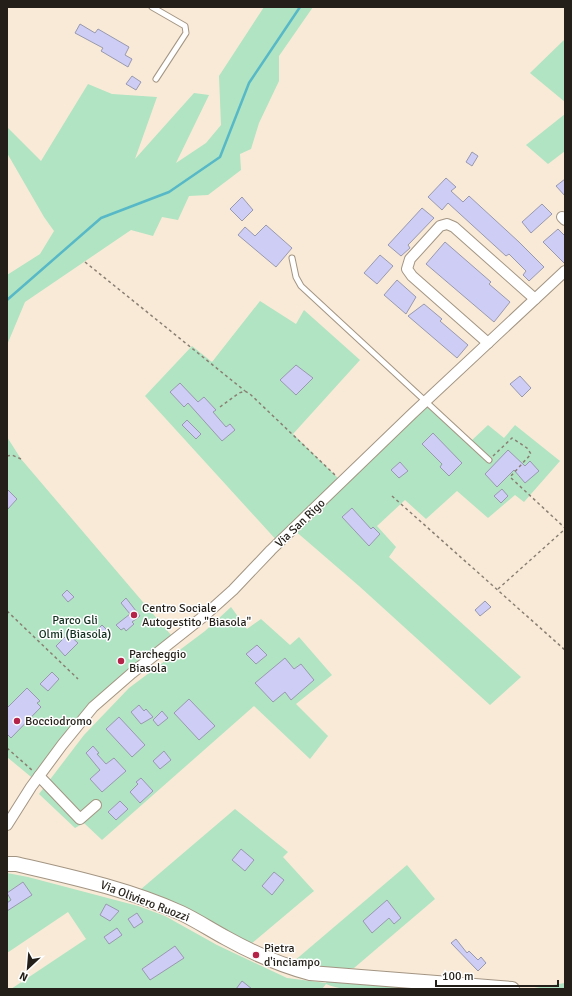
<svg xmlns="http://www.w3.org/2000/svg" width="572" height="996" font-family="Signika,sans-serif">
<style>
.green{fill:#b0e4c2}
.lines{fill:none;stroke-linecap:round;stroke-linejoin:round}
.stream{stroke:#57b8c7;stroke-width:2.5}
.building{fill:#cecdf6;stroke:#9999ae}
.lane-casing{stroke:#a39583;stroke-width:7}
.street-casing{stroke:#a39583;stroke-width:12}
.secondary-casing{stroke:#a39583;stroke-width:16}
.path{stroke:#897f73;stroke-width:1.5;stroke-dasharray:3 3;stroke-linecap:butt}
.lane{stroke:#fff;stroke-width:5}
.street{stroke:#fff;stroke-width:10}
.secondary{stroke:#fff;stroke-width:14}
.poi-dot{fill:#b52349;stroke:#fff;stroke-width:1.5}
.labels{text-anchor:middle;stroke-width:3;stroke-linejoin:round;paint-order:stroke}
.street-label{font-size:12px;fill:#241f18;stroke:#fff}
.poi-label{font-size:12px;fill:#241f18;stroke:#fff;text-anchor:start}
.park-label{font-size:12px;fill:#12301f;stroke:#fff}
</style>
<rect width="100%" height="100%" fill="#f9ead7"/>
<!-- green -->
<g class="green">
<path d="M264 7H313L279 56V81L259 123 251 149 240 154 241 170 208 195 189 196 178 220 162 217 153 236 131 230 25 302 7 345V275L40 254 54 231 44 217 7 153V127L41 161 88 84 112 94 157 97 135 159 194 93 209 95 176 163 206 143 221 125 219 76Z"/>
<path d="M565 39V102L530 73Z"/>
<path d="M565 114V151L548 164 526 145Z"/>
<path d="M260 301 296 324 304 310 360 360 293 434 342 482 427 401 470 442 488 425 504 438 515 425 560 461 524 502 515 495 488 518 457 491 426 519 405 500 377 526 396 547 389 557 521 677 490 705 359 586 293 529 279 543 145 396 192 346 212 362Z"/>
<path d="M7 437 21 459 171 635 92 701 36 781 7 757Z"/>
<path d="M231 607 247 629 261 619 290 645 299 637 332 675 296 704 328 736 310 759 254 706 102 840 84 823 75 828 39 794 84 735 129 688 205 631Z"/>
<path d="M235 809 288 852 283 857 314 891 251 944 140 890Z"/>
<path d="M407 865 435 899 354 968C333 970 313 968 293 962Z"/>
<path d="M7 873 28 877 138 906 165 916 217 945 287 978 326 983 331 974 528 989 565 983V989H422L419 982 417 989C392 989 348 994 326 984L322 989H11L86 939 68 912 7 953Z"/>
</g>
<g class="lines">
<!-- stream -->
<path class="stream" d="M7 300 101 218 169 192 220 157 249 83 300 7"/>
</g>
<!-- building -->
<g class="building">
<path d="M80 24 95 33 98 29 129 47 125 55 132 59 128 67 101 51 103 48 75 33Z"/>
<path d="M132 76 141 82 136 90 126 84Z"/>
<path d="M472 152 478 156 472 166 466 162Z"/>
<path d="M446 178 456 187 451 191 463 202 469 196 519 242 544 267 529 281 523 275 526 271 509 254 506 256 448 203 442 210 428 197Z"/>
<path d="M565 179V196L556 186Z"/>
<path d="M242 197 253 210 242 221 230 209Z"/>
<path d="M542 204 552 214 531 233 522 222Z"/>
<path d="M422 208 434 218 408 245 410 248 401 256 388 245Z"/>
<path d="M266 225 292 248 276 267 238 235 245 227 255 236Z"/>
<path d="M558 229 565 236V264L543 242Z"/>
<path d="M445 242 491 282 489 284 510 302 494 322 426 264Z"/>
<path d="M380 255 393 266 377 284 364 273Z"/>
<path d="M397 280 416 297 406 314 384 295Z"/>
<path d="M424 304 442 319 440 321 468 345 457 358 408 316Z"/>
<path d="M296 365 313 378 296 395 280 380Z"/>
<path d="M520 376 531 388 522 397 510 384Z"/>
<path d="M180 383 198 402 204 397 216 410 213 412 226 427 230 424 235 430 222 441 188 403 184 407 170 392Z"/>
<path d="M187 420 201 434 196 439 182 425Z"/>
<path d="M433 433 462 463 449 476 440 467 442 464 422 444Z"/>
<path d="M508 450 525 466 530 461 539 471 525 483 514 470 497 487 485 474Z"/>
<path d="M400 462 408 471 399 478 391 470Z"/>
<path d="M7 489 17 499 7 510Z"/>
<path d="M502 489 508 496 501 503 494 496Z"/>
<path d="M352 508 371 529 373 527 380 534 369 546 342 517Z"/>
<path d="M67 590 74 597 68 602 62 595Z"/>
<path d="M126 598 140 616 132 622 134 624 126 631 124 628 121 630 116 625 130 614 121 603Z"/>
<path d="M485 601 491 607 480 616 475 610Z"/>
<path d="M102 625 109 632 102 639 95 632Z"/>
<path d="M68 634 78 643 65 656 56 646Z"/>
<path d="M257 645 267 655 256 664 246 654Z"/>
<path d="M285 658 294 669 301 664 314 680 291 700 285 692 273 702 255 683Z"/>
<path d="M52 672 59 679 48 691 40 684Z"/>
<path d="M27 688 40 701 37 703 41 707 11 738 7 734V708Z"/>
<path d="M189 699 215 726 199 740 174 713Z"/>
<path d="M139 705 144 711 146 709 153 717 141 724 131 712Z"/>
<path d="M162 711 168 718 158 726 153 720Z"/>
<path d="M119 717 145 745 132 757 106 729Z"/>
<path d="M93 746 99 753 97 754 106 764 114 758 126 771 102 792 90 779 100 770 86 753Z"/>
<path d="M164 751 171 760 160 769 153 761Z"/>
<path d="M141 778 153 791 140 803 130 792 138 784 136 782Z"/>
<path d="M120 801 128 809 116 820 108 812Z"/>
<path d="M241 849 254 860 245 871 232 860Z"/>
<path d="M274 872 284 880 272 895 262 886Z"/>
<path d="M23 882 32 895 7 911V903L11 900 7 893Z"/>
<path d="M387 900 401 918 394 924 389 918 372 933 363 921Z"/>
<path d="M106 904 119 911 110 921 100 915Z"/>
<path d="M137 913 143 922 134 928 128 919Z"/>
<path d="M117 928 122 935 109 944 104 937Z"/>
<path d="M456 939 467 953 469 951 478 960 481 957 486 963 478 971 451 943Z"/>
<path d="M175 946 184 958 150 980 142 969Z"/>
<path d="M242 981 252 989H236Z"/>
</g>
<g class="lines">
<!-- lane casing -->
<g class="lane-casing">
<g id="lane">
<path d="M152 7 185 26 186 33 156 79"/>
<path d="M292 258 296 277 301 286 489 460"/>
</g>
</g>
<!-- street casing -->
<g class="street-casing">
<g id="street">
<path d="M562 217 565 220"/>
<path d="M488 343 412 276 407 269 410 259 440 226 447 224 454 227 535 299"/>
<path d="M39 776 80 819 96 805"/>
<path d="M7 825 31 787 62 745 93 707 132 673 204 616 233 590 271 550 413 413 565 271"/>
</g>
</g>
<!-- secondary casing -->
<g class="secondary-casing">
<path id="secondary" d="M7 864H16C72 877 128 889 181 913 196 920 211 930 226 938 253 953 280 965 310 973L512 989"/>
</g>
<!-- path -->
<g class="path">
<path d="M85 262 245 391"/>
<path d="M220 407 239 393 245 391 250 394 335 475"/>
<path d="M7 456 12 455 21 459"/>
<path d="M493 456 512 438 527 448 531 454 510 477 565 528"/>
<path d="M392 496 565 650"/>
<path d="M498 589 565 529"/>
<path d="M7 611 78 679"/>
<path d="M7 748 33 771"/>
</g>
<!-- lane -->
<use href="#lane" class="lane"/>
<!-- street -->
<use href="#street" class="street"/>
<!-- secondary -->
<use href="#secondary" class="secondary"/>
</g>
<!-- markers -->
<g class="poi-dot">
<circle cx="134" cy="615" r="4"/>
<circle cx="121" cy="661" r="4"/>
<circle cx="17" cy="721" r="4"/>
<circle cx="256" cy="955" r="4"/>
</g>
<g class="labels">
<!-- street labels -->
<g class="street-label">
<text transform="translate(300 523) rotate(-44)" y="4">Via San Rigo</text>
<text transform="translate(145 901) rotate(21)" y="4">Via Oliviero Ruozzi</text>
</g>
<!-- poi labels -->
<g class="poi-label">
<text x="142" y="612">Centro Sociale<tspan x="142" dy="14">Autogestito "Biasola"</tspan></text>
<text x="129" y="658">Parcheggio<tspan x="129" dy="14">Biasola</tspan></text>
<text x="25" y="725">Bocciodromo</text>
<text x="264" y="952">Pietra<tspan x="264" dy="14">d'inciampo</tspan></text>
</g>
<!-- park labels -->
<g class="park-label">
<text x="75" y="624">Parco Gli<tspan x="75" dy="14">Olmi (Biasola)</tspan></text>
</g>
</g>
<!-- border -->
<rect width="572" height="996" fill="none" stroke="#241f18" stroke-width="16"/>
<!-- north arrow -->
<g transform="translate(28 968) rotate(206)" stroke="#ffffff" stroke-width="3" paint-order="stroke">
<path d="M0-3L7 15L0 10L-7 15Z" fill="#241f18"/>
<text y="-6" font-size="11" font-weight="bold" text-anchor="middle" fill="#241f18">N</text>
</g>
<!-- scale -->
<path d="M436 980v6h122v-6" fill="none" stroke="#241f18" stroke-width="2"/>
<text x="442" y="980" font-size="12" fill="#241f18" stroke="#ffffff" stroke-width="3" paint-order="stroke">100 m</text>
</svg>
